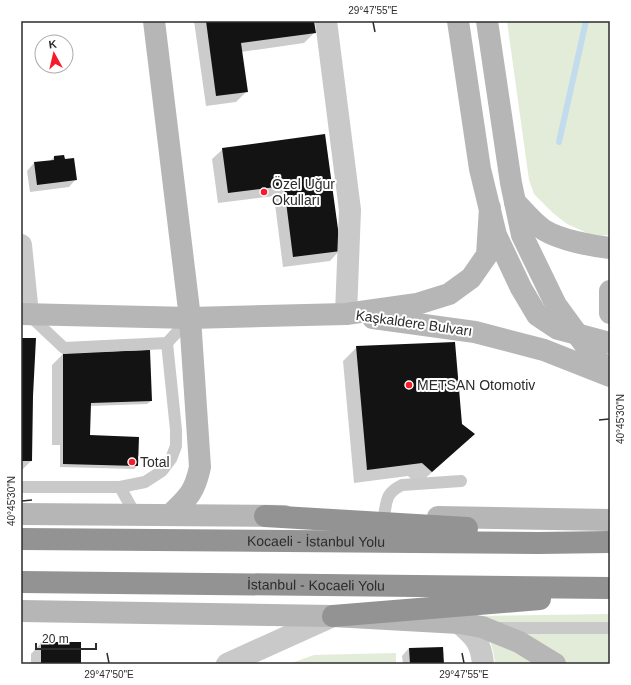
<svg xmlns="http://www.w3.org/2000/svg" width="631" height="685" font-family="Arial,sans-serif">
<style>
.green{fill:#e2ecd8}
.shadow{fill:#0003}
.lines{fill:none;stroke-linecap:round;stroke-linejoin:round}
.stream{stroke:#c2dcee;stroke-width:6}
.building{fill:#131313}
.lane{stroke:#c9c9c9;stroke-width:12}
.street{stroke:#c9c9c9;stroke-width:22}
.secondary{stroke:#b6b6b6;stroke-width:22}
.highway{stroke:#939393;stroke-width:22}
.ticks{fill:none;stroke:#2c2c2c;stroke-width:1.5}
.poi-dot{fill:#f51c2b;stroke:#fff;stroke-width:1.5}
.labels{text-anchor:middle;stroke-width:4;stroke-linejoin:round;paint-order:stroke}
.poi-label{font-size:14px;fill:#2c2c2c;stroke:#fff;text-anchor:start}
.street-label{font-size:14px;fill:#2c2c2c;stroke:#fff}
.neatline{fill:none;stroke:#2c2c2c;stroke-width:1.5}
.ticks-label{font-size:10px;text-anchor:middle;fill:#2c2c2c}
</style>
<rect width="100%" height="100%" fill="#fff"/>
<!-- green -->
<g class="green">
<path d="M507 21H610V235L594 236 567 224 553 213 534 194 529 180Z"/>
<path d="M610 614V664H495C493 639 486 635 472 616Z"/>
<path d="M396 653V664H289L314 655Z"/>
</g>
<!-- shadow -->
<g class="shadow">
<path d="M194 21H313L315 32 304 43 241 52 247 91 236 102 206 106Z"/>
<path d="M325 135 340 250 330 261 283 267 274 196 218 203 212 159 223 149Z"/>
<path d="M54 157 64 160 76 179 69 187 30 192 27 171 34 163 50 161Z"/>
<path d="M21 339 32 396 31 461 21 471Z"/>
<path d="M357 347 474 434 418 485 408 476 354 483 343 361Z"/>
<path d="M63 354H90L151 401 147 404 89 406V435L137 466 134 469 60 467V445H52V365Z"/>
<path d="M41 643 80 664H31V654Z"/>
<path d="M409 648 443 664H403L402 656Z"/>
</g>
<g class="lines">
<!-- stream -->
<path class="stream" d="M559 142 586 21"/>
</g>
<!-- building -->
<g class="building">
<path d="M206 21H314L316 33 241 43 248 92 216 96Z"/>
<path d="M325 134 341 251 293 257 284 186 228 193 222 148Z"/>
<path d="M64 155 65 159 74 158 77 180 37 185 34 162 54 160V156Z"/>
<path d="M21 338H36L33 396 32 461H21Z"/>
<path d="M455 342 462 424 475 434 432 472 422 463 367 470 356 346Z"/>
<path d="M150 350 152 401 91 403 90 435 139 437 138 466 63 464V353Z"/>
<rect x="41" y="642" width="40" height="22"/>
<path d="M443 647 444 664H410L409 648Z"/>
</g>
<g class="lines">
<!-- lane -->
<g class="lane">
<path d="M29 315 64 348 167 343 190 318"/>
<path d="M21 487H120L135 514"/>
<path d="M120 487 145 482 162 471 171 459 176 446V430L167 343"/>
<path d="M384 516C387 499 386 493 402 485L461 481"/>
<path d="M497 628H610"/>
</g>
<!-- street -->
<g class="street">
<path d="M326 21 350 210 346 314"/>
<path d="M21 245 28 314"/>
<path d="M459 623C475 637 481 642 483 664"/>
<path d="M227 664 333 616"/>
</g>
<!-- secondary -->
<g class="secondary">
<path d="M458 21 480 169 496 235 521 288 537 315 558 329 610 343"/>
<path d="M487 21 511 183 522 235 556 305 588 349 610 373"/>
<path d="M515 202C525 212 533 223 544 230 560 240 592 246 610 248"/>
<path d="M610 291V313"/>
<path d="M21 314 190 318 154 21"/>
<path d="M373 318 475 332 544 350 610 376"/>
<path d="M21 514 284 516"/>
<path d="M171 514C189 497 195 491 200 467L190 318 346 314 417 304 449 294 471 278 487 255 490 208"/>
<path d="M438 517 610 520"/>
<path d="M21 611 333 616 459 623 482 627 519 642 555 664"/>
</g>
<!-- highway -->
<g class="highway">
<path d="M265 516 467 528"/>
<path id="s1" d="M21 539 538 543 610 542"/>
<path id="s2" d="M21 582 610 588"/>
<path d="M333 616 540 599"/>
</g>
</g>
<!-- ticks -->
<path class="ticks" d="M373 22 375 32M599 420 609 419M22 501 32 500M107 653 109 663M462 653 464 663"/>
<!-- markers -->
<g class="poi-dot">
<circle cx="264" cy="192" r="4"/>
<circle cx="409" cy="385" r="4"/>
<circle cx="132" cy="462" r="4"/>
</g>
<g class="labels">
<!-- poi labels -->
<g class="poi-label">
<text x="272" y="189">Özel Uğur<tspan x="272" dy="16">Okulları</tspan></text>
<text x="417" y="390">METSAN Otomotiv</text>
<text x="140" y="467">Total</text>
</g>
<!-- street labels -->
<g class="street-label">
<text transform="translate(414 323) rotate(8)" y="5">Kaşkaldere Bulvarı</text>
<text dy="5" stroke="none"><textPath href="#s1" startOffset="295">Kocaeli - İstanbul Yolu</textPath></text>
<text dy="5" stroke="none"><textPath href="#s2" startOffset="295">İstanbul - Kocaeli Yolu</textPath></text>
</g>
</g>
<!-- border -->
<rect width="631" height="685" fill="none" stroke="#ffffff" stroke-width="44"/>
<!-- north arrow -->
<g transform="translate(54 54) rotate(352)"><circle r="19" fill="#ffffff" stroke="#ababab"/>
<path d="M0-3L7 15L0 10L-7 15Z" fill="#f51c2b"/>
<text y="-6" font-size="11" font-weight="bold" text-anchor="middle" fill="#2c2c2c">K</text>
</g>
<!-- scale -->
<path d="M36 643v6h60v-6" fill="none" stroke="#2c2c2c" stroke-width="2"/>
<text x="42" y="643" font-size="12" fill="#2c2c2c" stroke="#ffffff" stroke-width="3" paint-order="stroke">20 m</text>
<rect x="22" y="22" width="587" height="641" class="neatline"/>
<g class="ticks-label">
<text x="373" y="14">29°47'55"E</text>
<text transform="translate(620 419) rotate(-90)" y="4">40°45'30"N</text>
<text transform="translate(11 501) rotate(-90)" y="4">40°45'30"N</text>
<text x="109" y="678">29°47'50"E</text>
<text x="464" y="678">29°47'55"E</text>
</g>
</svg>
